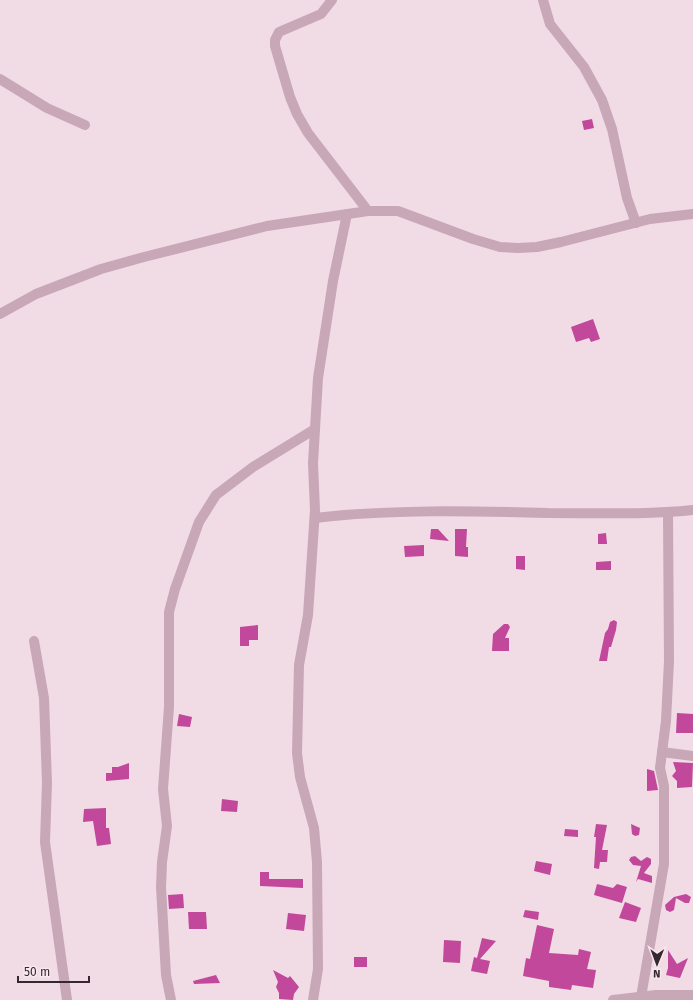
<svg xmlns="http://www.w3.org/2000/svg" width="693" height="1000" font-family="'Fira Sans',sans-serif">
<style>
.building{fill:#c2489c}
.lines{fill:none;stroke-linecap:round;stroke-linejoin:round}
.minor{stroke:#c8a7b7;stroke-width:10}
</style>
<rect width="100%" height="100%" fill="#f1dbe4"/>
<!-- building -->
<g class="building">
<path d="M592 119 594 128 584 130 582 121Z"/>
<path d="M593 319 600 339 591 342 589 338 576 342 571 327Z"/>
<path d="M431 529H438L449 541 430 539Z"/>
<path d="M455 529H467L466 547H468V557L455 556Z"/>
<path d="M606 533 607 544H598V534Z"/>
<path d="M424 545V556L405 557 404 546Z"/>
<path d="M516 556H525V570L516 569Z"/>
<path d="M611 561V570H596V562Z"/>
<path d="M614 620 617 622 616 630 611 647H609L607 661H599L605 633 608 629 610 622Z"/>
<path d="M504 624H508L510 627 505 638H509V651H492L493 634Z"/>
<path d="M258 625V640H249V646H240V627Z"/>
<path d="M677 713 693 714V733H676Z"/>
<path d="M179 714 192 717 190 727 177 726Z"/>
<path d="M673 762 693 763 692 787 677 788V781L672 776 676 771Z"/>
<path d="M129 763V779L106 781V773H112V767H118Z"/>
<path d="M647 769 654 771 658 790 647 791Z"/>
<path d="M222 799 238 801 237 812 221 811Z"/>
<path d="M106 808V828H109L111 844 97 846 93 821 83 822 84 809Z"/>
<path d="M596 824 607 825 602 850H608L607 862H600L599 869 594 868 596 837H594Z"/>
<path d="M631 824 640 828 639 835 635 836 632 834Z"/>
<path d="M565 829 578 830V837L564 836Z"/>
<path d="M635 856 641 861 647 857 651 859V864L644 873 652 876V883L638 879 636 882 641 866 633 865 629 860 631 857Z"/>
<path d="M536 861 552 864 550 875 534 871Z"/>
<path d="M260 872H269V879H303V888L260 886Z"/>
<path d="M597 884 613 888 617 884 627 887 622 903 594 895Z"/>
<path d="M183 894 184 908 169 909 168 895Z"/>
<path d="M686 894 691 897 689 903H685L676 898 674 910 670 912 666 910 665 905 674 897Z"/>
<path d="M625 902 641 908 636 922 619 918Z"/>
<path d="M525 910 539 912 538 920 523 917Z"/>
<path d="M188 912H206L207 929H189Z"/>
<path d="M288 913 306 915 304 931 286 929Z"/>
<path d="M537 925 554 929 549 953 578 955 579 949 591 952 587 969 596 970 593 988 572 985 571 990 549 987V981L523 976 526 958 530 959Z"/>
<path d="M482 938 496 941 480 959 490 961 487 974 471 971 474 957 477 958Z"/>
<path d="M444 940 461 941 460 963 443 962Z"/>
<path d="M668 950 677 964 688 958 680 978 666 975 668 968Z"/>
<rect x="354" y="957" width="13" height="10"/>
<path d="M273 970 288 978 290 976 299 987 294 994 293 1000 279 999V993L276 987 278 982Z"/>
<path d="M216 975 220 983 194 984 193 981Z"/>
</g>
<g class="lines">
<!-- minor -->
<g class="minor">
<path d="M332 0 321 14 279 32 275 40V46L290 97 297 114 308 133 368 211"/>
<path d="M543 0 550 24 584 67 602 100 612 129 627 198 636 223"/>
<path d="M0 79 47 108 85 125"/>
<path d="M0 314 36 294 101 269 144 257 267 226 368 211H398L473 239 500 247 518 248 537 247 561 242 650 219 693 214"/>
<path d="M315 518C392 509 470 511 548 513 596 513 645 515 693 510"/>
<path d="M34 641 44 698 47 783 45 842 67 1000"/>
<path d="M662 752 693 756"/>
<path d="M641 997 664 864V786L660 768 666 721 669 661 668 513"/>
<path d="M171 1000 166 975 161 887 162 862 167 826 163 789 169 707V612L175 589 199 522 216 495 253 467 315 429"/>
<path d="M313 1000 318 969 317 862 314 828 300 777 297 753 299 665 308 615 315 510 313 463 318 378 333 281 347 214"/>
<path d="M613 1000 656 995H693"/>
</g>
</g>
<!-- north arrow -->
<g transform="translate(657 964) rotate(181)" stroke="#f9e7ee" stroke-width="3" paint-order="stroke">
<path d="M0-3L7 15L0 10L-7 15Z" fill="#352830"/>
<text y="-6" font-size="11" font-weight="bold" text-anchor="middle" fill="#352830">N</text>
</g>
<!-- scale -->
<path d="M18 976v6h71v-6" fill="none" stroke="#352830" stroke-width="2"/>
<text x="24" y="976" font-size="12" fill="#352830" stroke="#f9e7ee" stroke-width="3" paint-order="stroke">50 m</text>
</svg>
